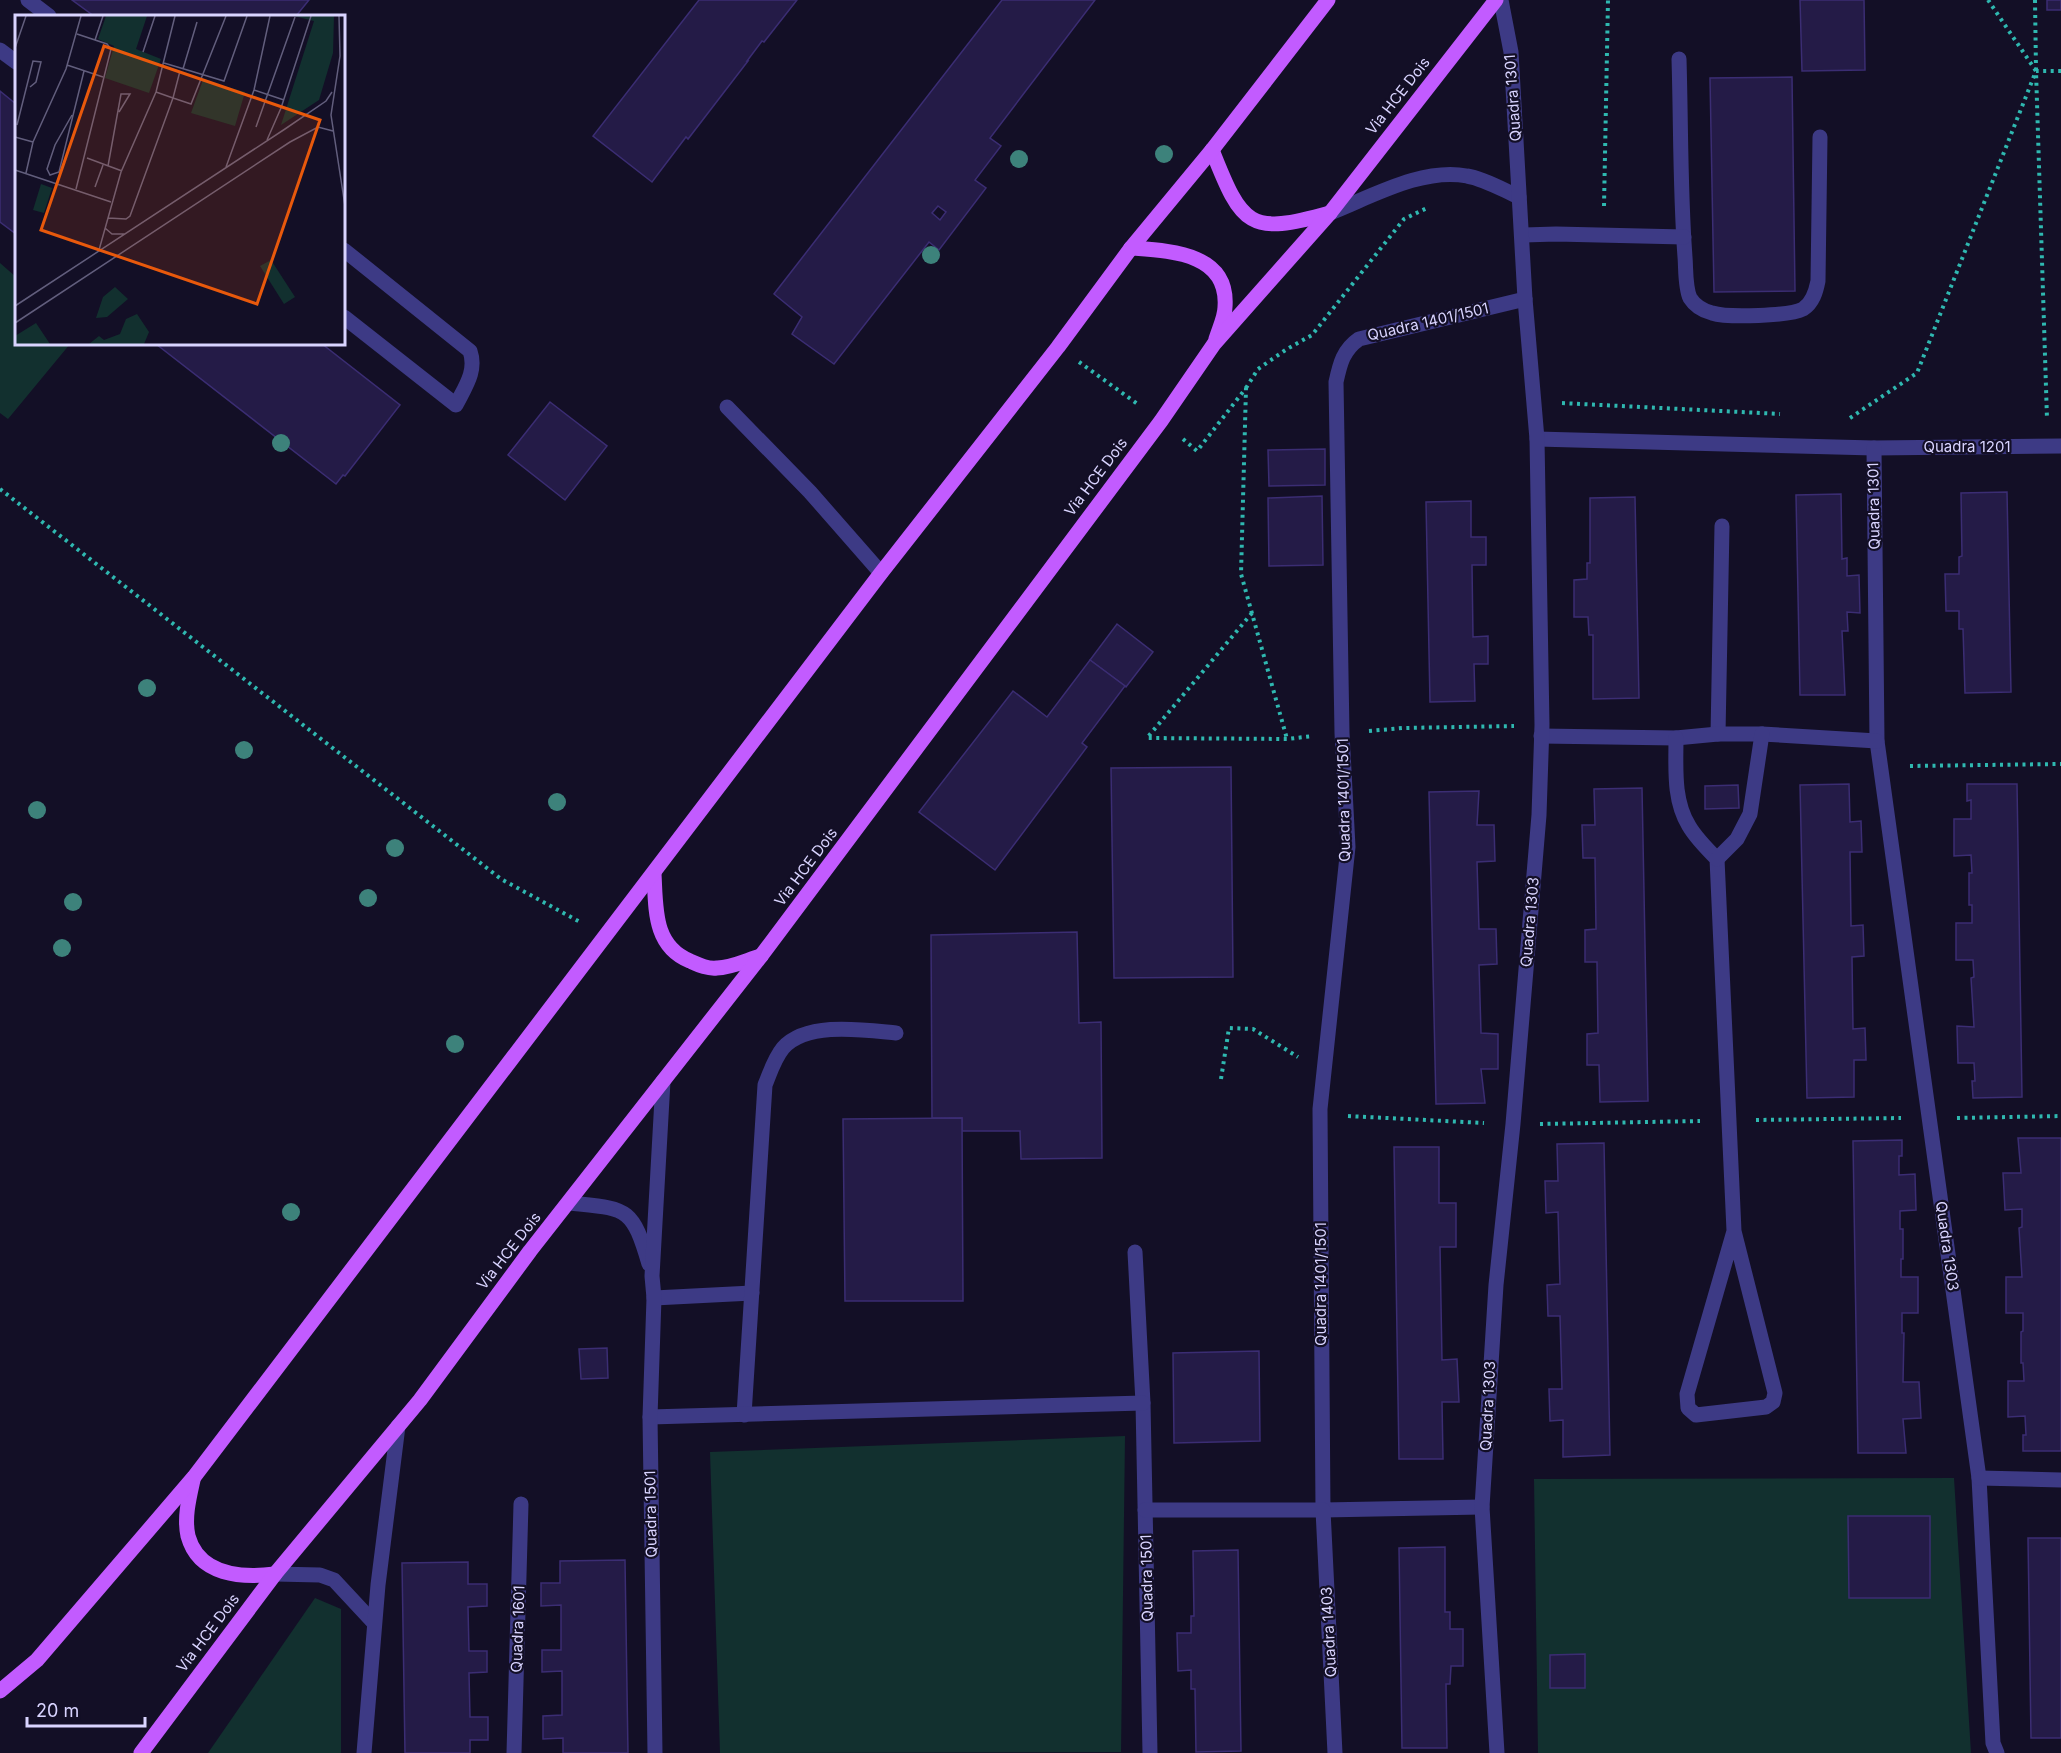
<svg xmlns="http://www.w3.org/2000/svg" width="2061" height="1753" font-family="Inter,sans-serif">
<style>
.green{fill:#12302f}
.building{fill:#241b47;stroke:#3b2d73;stroke-width:1.5;fill-rule:evenodd}
.lines{fill:none;stroke-linecap:round;stroke-linejoin:round}
.path{stroke:#2fb8b0;stroke-width:4;stroke-dasharray:3 4.5;stroke-linecap:butt}
.minor{stroke:#3d3a85;stroke-width:15}
.major{stroke:#c25bff;stroke-width:15}
.tree{fill:#3d827b}
.labels{text-anchor:middle;stroke-width:4.5;stroke-linejoin:round;paint-order:stroke}
.street-label{font-size:15px;fill:#d9d4ff;stroke:#130f26}
.inset-road{fill:none;stroke:#625e7d;stroke-width:1.5}
.view{fill:#e8590c;fill-opacity:0.15;stroke:#e8590c;stroke-width:3}
.inset-edge{fill:none;stroke:#d9d4ff;stroke-width:3}
</style>
<rect width="100%" height="100%" fill="#130f26"/>
<!-- green -->
<g class="green">
<path d="M0 263 16 277V344H70L8 419 0 413Z"/>
<path d="M1125 1436 1121 1752 720 1753 710 1452Z"/>
<path d="M1954 1478 1971 1753H1538L1534 1479Z"/>
<path d="M315 1598 341 1609V1753H208Z"/>
</g>
<!-- building -->
<g class="building">
<path d="M72 0H309L296 16H94Z"/>
<path d="M699 0H797L764 42 762 41 747 61H748L688 139 686 137 652 182 593 136Z"/>
<path d="M1002 0H1095L990 138 1001 146 975 180 986 188 939 250 929 242 834 364 792 334 802 317 774 294ZM938 206 946 212 940 220 932 213Z"/>
<path d="M1800 0H1864L1865 70 1802 71Z"/>
<rect x="2047" y="0" width="14" height="10"/>
<path d="M1792 77 1795 291 1714 292 1710 78Z"/>
<path d="M0 91 16 104V234L0 222Z"/>
<path d="M156 344H322L400 405 345 476 343 475 336 484Z"/>
<path d="M550 402 607 446 565 500 508 455Z"/>
<path d="M1325 449V485L1269 486 1268 450Z"/>
<path d="M2007 492 2011 692 1965 693 1963 629H1959V611H1946L1945 574H1959V557L1962 556 1961 493Z"/>
<path d="M1841 494 1842 559 1847 558V576L1859 575 1860 613 1847 612 1848 631H1842L1845 695H1800L1796 495Z"/>
<path d="M1322 496 1323 565 1269 566 1268 498Z"/>
<path d="M1635 497 1639 698 1593 699V635H1589L1588 617H1574V580L1587 579V563H1590V498Z"/>
<path d="M1471 501V537H1486V565H1472L1473 637 1488 636V664H1474L1475 701 1430 702 1426 502Z"/>
<path d="M1117 624 1153 652 1126 687 1090 660Z"/>
<path d="M1090 660 1125 686 1082 743 1087 747 995 870 919 812 1013 691 1047 717Z"/>
<path d="M1231 767 1233 977 1114 978 1111 768Z"/>
<path d="M1849 784 1850 822 1861 821 1862 852H1850L1851 926 1863 925 1864 956 1852 957 1853 1029 1865 1028 1866 1060H1854V1097L1807 1098 1800 785Z"/>
<path d="M1967 784H2017L2022 1097 1973 1098 1972 1081H1975L1974 1063H1958L1957 1026 1974 1027 1971 978 1974 977 1973 960H1956V923H1972V905H1969V873H1972L1971 855 1954 856V819H1971V800L1967 801Z"/>
<path d="M1738 785 1739 808 1705 809V786Z"/>
<path d="M1642 788 1648 1101 1600 1102 1599 1065H1587V1034L1598 1033 1597 962H1585V930L1596 929 1595 858H1583L1582 825H1595L1594 789Z"/>
<path d="M1479 791 1477 825H1494L1495 861 1477 862 1479 929H1496L1497 964 1479 965 1481 1033 1498 1034V1069H1481L1485 1103 1436 1104 1429 792Z"/>
<path d="M1077 932 1079 1023 1101 1022 1102 1158 1021 1159 1020 1131H962V1118H932L931 935Z"/>
<path d="M962 1118 963 1301H845L843 1119Z"/>
<path d="M2018 1138H2061V1451H2023V1435H2026L2025 1416 2008 1417V1381H2024L2023 1363H2021V1332L2023 1331V1313H2006V1277H2022L2019 1228 2022 1227V1209L2005 1210 2003 1173H2021Z"/>
<path d="M1902 1140V1156H1899V1175L1915 1174 1916 1210 1900 1211V1229H1903V1259H1901V1277H1918V1313H1902V1333H1904L1903 1382H1919L1921 1418 1903 1419 1906 1453H1858L1853 1141Z"/>
<path d="M1604 1143 1610 1455 1563 1457V1420L1550 1421 1549 1389H1562L1560 1316H1548L1547 1285 1560 1284 1558 1212 1546 1213 1545 1181H1558L1557 1144Z"/>
<path d="M1394 1147H1439V1203H1456V1247H1440L1442 1360 1457 1359 1459 1402H1442L1443 1459H1399Z"/>
<path d="M607 1348 608 1378 581 1379 579 1349Z"/>
<path d="M1259 1351 1260 1441 1174 1443 1173 1353Z"/>
<path d="M1848 1516H1930V1598H1849Z"/>
<path d="M2028 1538H2061V1738H2031Z"/>
<path d="M1445 1547V1612H1450V1629H1463V1666H1451L1450 1684H1446L1447 1748H1402L1399 1548Z"/>
<path d="M1238 1550 1241 1751 1196 1752 1195 1689H1191V1670L1178 1671 1177 1633H1191V1616H1194L1193 1551Z"/>
<path d="M625 1560 628 1753H563V1738L543 1739V1716L562 1715V1671L542 1672V1650H561V1605L541 1606V1583H560V1561Z"/>
<path d="M468 1562V1584H487V1606L468 1607 469 1651H487V1672L469 1673 470 1717H488V1740H470V1753H405L402 1563Z"/>
<path d="M1585 1654V1688H1550V1655Z"/>
</g>
<g class="lines">
<!-- path -->
<g class="path">
<path d="M1988 0 2036 71 2047 419"/>
<path d="M2035 0 2036 70"/>
<path d="M1604 206 1608 0"/>
<path d="M1079 362 1139 405"/>
<path d="M1246 388 1258 369 1287 349 1312 335 1404 219 1427 208"/>
<path d="M1562 403 1780 414"/>
<path d="M1850 418 1917 373 2036 71H2061"/>
<path d="M1183 439 1197 451 1246 388 1241 574 1287 739"/>
<path d="M0 489 501 879 580 922"/>
<path d="M1252 613 1147 738 1287 739 1313 736"/>
<path d="M1369 731 1403 728 1514 726"/>
<path d="M1910 766 2061 764"/>
<path d="M1221 1079 1229 1028 1253 1029 1298 1057"/>
<path d="M1348 1116 1484 1123"/>
<path d="M1957 1118 2061 1116"/>
<path d="M1756 1120 1901 1118"/>
<path d="M1540 1124 1700 1121"/>
</g>
<!-- minor -->
<g class="minor">
<path d="M28 0 49 16"/>
<path d="M0 50 16 62"/>
<path d="M1679 59C1681 125 1680 191 1685 257 1686 269 1685 287 1690 298 1695 306 1704 311 1712 313 1728 318 1790 316 1803 309 1813 303 1816 291 1818 281L1820 137"/>
<path d="M1330 213C1371 197 1423 167 1467 176 1485 179 1503 190 1519 197"/>
<path d="M1522 235 1556 234 1684 237"/>
<path d="M344 250 470 351C477 371 465 387 456 405L344 317"/>
<path d="M727 407 810 492 881 573"/>
<path d="M1537 439 1874 448 2061 446"/>
<path d="M1874 448 1877 741 1979 1478 1993 1743 1997 1753"/>
<path d="M1718 734 1722 526"/>
<path d="M1541 736 1676 738 1718 734H1762L1877 741"/>
<path d="M1676 738C1676 768 1673 800 1689 826 1696 838 1707 849 1717 859L1734 1231 1775 1393 1773 1402 1766 1407 1696 1415 1688 1408 1687 1394 1734 1231"/>
<path d="M1717 859 1737 839 1750 814 1762 734"/>
<path d="M570 1203C627 1209 632 1206 649 1264"/>
<path d="M1135 1252 1143 1403 1150 1753"/>
<path d="M654 1298 752 1293"/>
<path d="M744 1415 765 1085C770 1073 774 1059 783 1048 807 1021 864 1030 896 1033"/>
<path d="M650 1417 1143 1403"/>
<path d="M1979 1478 2061 1480"/>
<path d="M1482 1507 1323 1510 1320 1109 1348 847 1342 733 1336 382C1340 364 1343 350 1359 339L1525 299"/>
<path d="M1145 1510H1323L1335 1753"/>
<path d="M275 1574 320 1575 334 1580 374 1623"/>
<path d="M364 1753 378 1585 398 1426"/>
<path d="M514 1753 521 1504"/>
<path d="M655 1753 650 1417 654 1298 652 1276 663 1081"/>
<path d="M1497 1753 1482 1507 1496 1285 1513 1124 1539 815 1542 725 1537 439 1525 299 1511 52 1501 0"/>
</g>
<!-- major -->
<g class="major">
<path d="M1212 150C1242 226 1249 236 1330 213"/>
<path d="M1131 248C1171 251 1229 253 1225 307 1225 317 1219 329 1216 339"/>
<path d="M654 874C656 908 653 946 690 961 699 965 707 969 717 968 731 968 747 960 761 956"/>
<path d="M193 1480C189 1498 184 1518 188 1536 199 1576 242 1578 275 1574"/>
<path d="M0 1691 37 1660 194 1477 881 573 1058 347 1131 248 1212 150 1328 0"/>
<path d="M141 1753 275 1574 420 1400 530 1251 761 956 1161 421 1214 344 1330 213 1496 0"/>
</g>
</g>
<!-- trees -->
<g class="tree">
<circle cx="1164" cy="154" r="9"/>
<circle cx="1019" cy="159" r="9"/>
<circle cx="931" cy="255" r="9"/>
<circle cx="281" cy="443" r="9"/>
<circle cx="147" cy="688" r="9"/>
<circle cx="244" cy="750" r="9"/>
<circle cx="557" cy="802" r="9"/>
<circle cx="37" cy="810" r="9"/>
<circle cx="395" cy="848" r="9"/>
<circle cx="368" cy="898" r="9"/>
<circle cx="73" cy="902" r="9"/>
<circle cx="62" cy="948" r="9"/>
<circle cx="455" cy="1044" r="9"/>
<circle cx="291" cy="1212" r="9"/>
</g>
<g class="labels">
<!-- street labels -->
<g class="street-label">
<text transform="translate(1398 96) rotate(-52)" y="5">Via HCE Dois</text>
<text transform="translate(1513 98) rotate(-94)" y="5">Quadra 1301</text>
<text transform="translate(1428 322) rotate(-13)" y="5">Quadra 1401/1501</text>
<text x="1967" y="452">Quadra 1201</text>
<text transform="translate(1096 477) rotate(-53)" y="5">Via HCE Dois</text>
<text transform="translate(1874 506) rotate(-91)" y="5">Quadra 1301</text>
<text transform="translate(1344 800) rotate(-91)" y="5">Quadra 1401/1501</text>
<text transform="translate(806 867) rotate(-53)" y="5">Via HCE Dois</text>
<text transform="translate(1530 922) rotate(-85)" y="5">Quadra 1303</text>
<text transform="translate(1947 1246) rotate(82)" y="5">Quadra 1303</text>
<text transform="translate(509 1251) rotate(-52)" y="5">Via HCE Dois</text>
<text transform="translate(1321 1284) rotate(-90)" y="5">Quadra 1401/1501</text>
<text transform="translate(1488 1406) rotate(-87)" y="5">Quadra 1303</text>
<text transform="translate(651 1514) rotate(-91)" y="5">Quadra 1501</text>
<text transform="translate(1147 1578) rotate(-91)" y="5">Quadra 1501</text>
<text transform="translate(518 1629) rotate(-88)" y="5">Quadra 1601</text>
<text transform="translate(1329 1632) rotate(-93)" y="5">Quadra 1403</text>
<text transform="translate(208 1633) rotate(-53)" y="5">Via HCE Dois</text>
</g>
</g>
<!-- overview -->
<g transform="translate(15 15)">
<rect width="330" height="330" fill="#130f26"/>
<path d="M91 1H132L121 34 146 44 134 78 90 63 99 31 83 24ZM279 1H319L318 38 304 85 266 110 299 6ZM188 65 230 77 220 111 176 98ZM26 169 37 173 29 198 18 195ZM256 245 280 282 269 289 245 251ZM100 272 113 284 92 302 81 303 88 282ZM122 299 134 317 129 329H74L84 321 89 325 105 319 111 304ZM21 308 35 329H0V321Z" fill="#12302f"/>
<path class="inset-road" d="M324 1 325 41 316 100 330 191M80 25 88 1M0 33 11 1M128 37 140 1M149 48 209 66 232 1M52 50 88 62M168 54 182 7M165 56 158 83 176 89 211 1M239 75 269 85M57 100 40 130 32 154 35 160 44 157 69 56M2 110 18 46 26 47 21 67 15 72M241 112 280 2M0 122 18 127M252 125 266 93 296 1M72 143 107 156M93 151 106 79H115L104 97M211 152 239 75 255 1M0 155 96 187M11 158 18 127 51 54 66 1M80 172 88 150M61 174 96 34 92 29 62 19M93 203 111 204 115 201 158 83 141 77M90 213 97 219H110M84 235 106 157 141 77 160 1M0 291 270 114 311 86 317 77M0 308 275 127 303 112 318 116"/>
<path class="view" d="M89 31 305 105 242 289 26 215Z"/>
<rect width="330" height="330" class="inset-edge"/>
</g>
<!-- scale -->
<path d="M27 1717v9h118v-9" fill="none" stroke="#d9d4ff" stroke-width="3"/>
<text x="36" y="1717" font-size="18" fill="#d9d4ff" stroke="#130f26" stroke-width="4.5" paint-order="stroke">20 m</text>
</svg>
